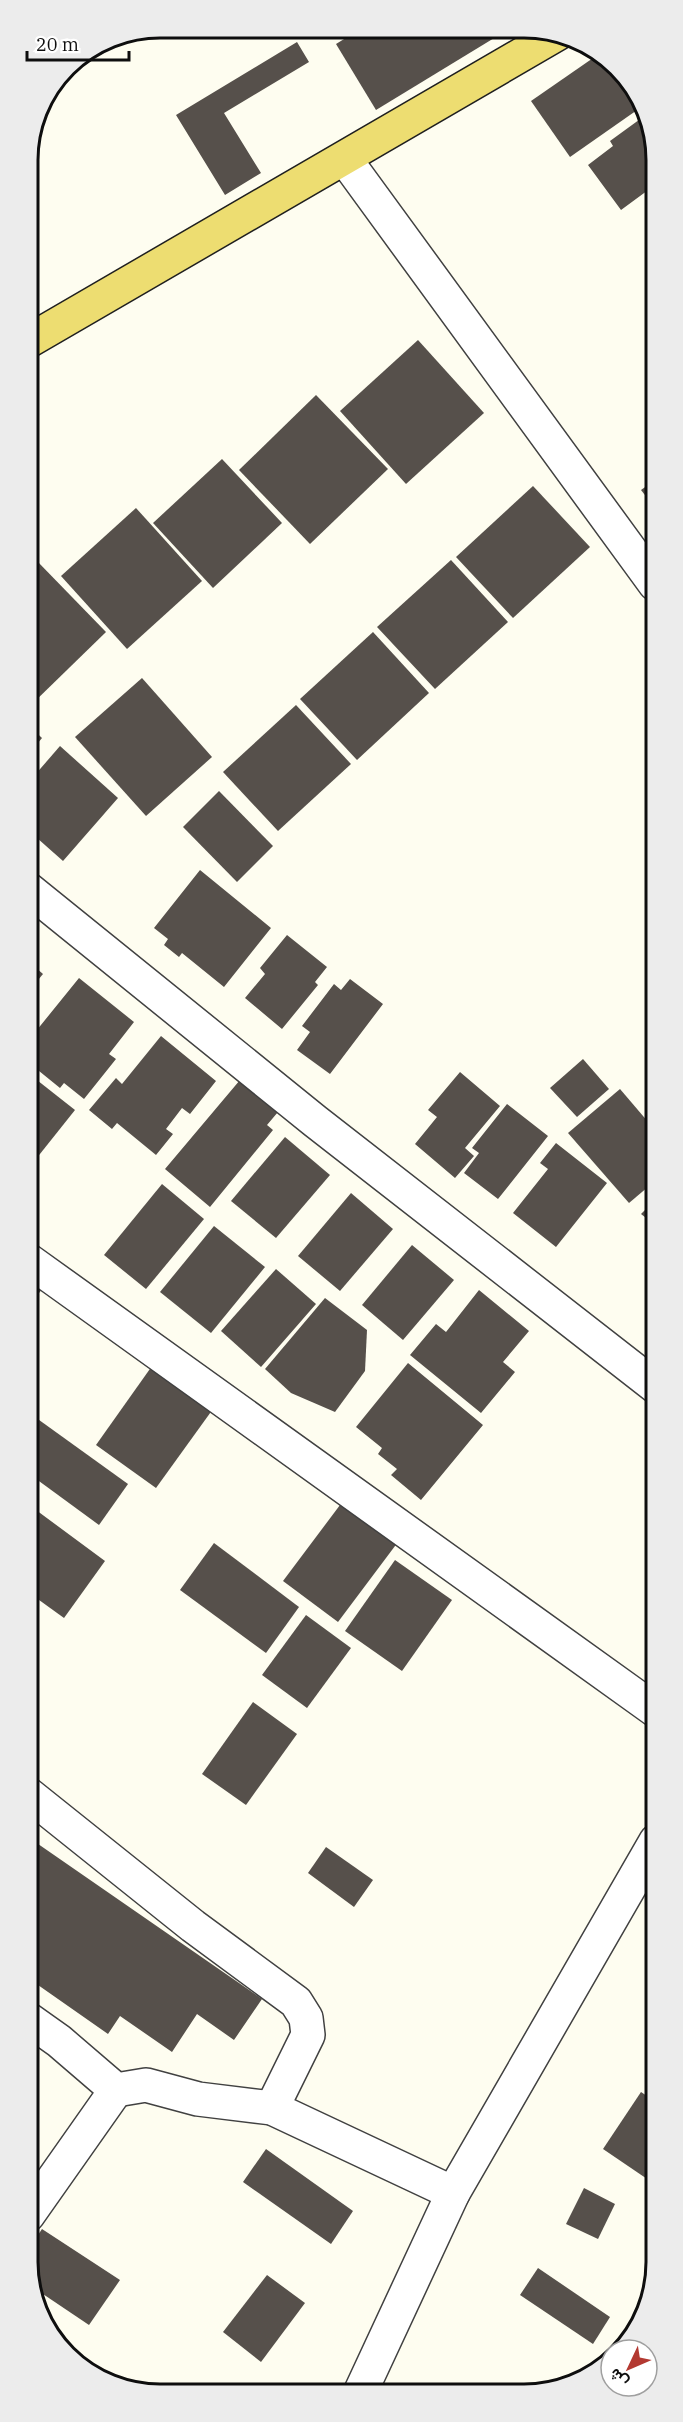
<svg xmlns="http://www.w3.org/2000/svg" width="683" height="2422" font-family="'IBM Plex Serif',Vazirmatn,serif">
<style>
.building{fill:#56504b}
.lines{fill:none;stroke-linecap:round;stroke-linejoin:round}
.minor-casing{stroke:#414141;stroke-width:36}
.major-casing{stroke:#1f1f1f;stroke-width:36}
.minor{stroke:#fff;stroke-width:33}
.major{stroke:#eddd71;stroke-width:33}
.rim{fill:none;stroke:#0e0e0e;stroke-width:3}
</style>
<rect width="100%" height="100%" fill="#fefdf0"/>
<!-- building -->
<g class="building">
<path d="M362 28 509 29 376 110 336 44Z"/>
<path d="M297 42 309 62 224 113 261 173 225 195 176 115Z"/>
<path d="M596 56 623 72 640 108 570 157 531 101Z"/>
<path d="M643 117 655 142V185L621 210 588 165 613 146 610 141Z"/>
<path d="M418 340 484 413 406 484 340 411Z"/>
<path d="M316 395 388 469 310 544 239 470Z"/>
<path d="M222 459 282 523 213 588 153 523Z"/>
<path d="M655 480V508L641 490Z"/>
<path d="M533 486 590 547 513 618 456 557Z"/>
<path d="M136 508 202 581 127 649 61 576Z"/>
<path d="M451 560 508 622 435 689 377 627Z"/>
<path d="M37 561 106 632 30 706 27 571Z"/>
<path d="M373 632 429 693 357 760 300 699Z"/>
<path d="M142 678 212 757 146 816 75 737Z"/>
<path d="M296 705 351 764 278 831 223 772Z"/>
<path d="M28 725 42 738 28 755Z"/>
<path d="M60 746 118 798 63 861 28 830V783Z"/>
<path d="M219 791 273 846 237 882 183 827Z"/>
<path d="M200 870 271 928 224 987 182 953 179 957 164 945 168 939 154 928Z"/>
<path d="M287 935 327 967 315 982 318 985 282 1029 245 998 265 974 260 968Z"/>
<path d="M28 961 43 974 28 992Z"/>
<path d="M79 978 134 1022 109 1054 116 1059 84 1099 64 1083 60 1088 28 1062V1041Z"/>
<path d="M350 979 383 1004 330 1074 297 1050 310 1032 302 1026 334 984 341 990Z"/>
<path d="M161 1036 216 1081 190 1114 182 1108 166 1129 173 1134 156 1155 117 1123 112 1129 89 1110 116 1078 122 1084Z"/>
<path d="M583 1059 609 1089 577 1117 550 1088Z"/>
<path d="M460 1072 500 1106 465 1148 474 1156 455 1178 415 1144 437 1117 428 1110Z"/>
<path d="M28 1073 75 1110 28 1169Z"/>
<path d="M240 1080 278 1112 267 1125 273 1130 210 1207 165 1169Z"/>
<path d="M620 1089 655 1130V1181L629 1203 568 1133Z"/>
<path d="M507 1104 548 1136 498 1199 464 1173 479 1153 472 1148Z"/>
<path d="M285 1137 330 1175 276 1238 231 1201Z"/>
<path d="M556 1143 607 1183 556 1247 513 1213 548 1169 540 1163Z"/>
<path d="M162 1184 204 1219 146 1289 104 1255Z"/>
<path d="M351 1193 393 1229 340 1291 298 1256Z"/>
<path d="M655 1200V1225L641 1214Z"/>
<path d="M214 1226 265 1267 211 1333 160 1292Z"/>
<path d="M412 1245 454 1280 403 1340 362 1305Z"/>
<path d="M276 1269 316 1304 261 1367 221 1331Z"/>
<path d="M28 1278 42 1289 28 1308Z"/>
<path d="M479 1290 529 1331 503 1362 515 1372 481 1413 410 1355 436 1324 446 1332Z"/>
<path d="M325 1298 367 1330 365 1371 335 1412 291 1393 265 1369Z"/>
<path d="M408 1363 483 1425 421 1500 391 1475 397 1469 378 1454 382 1448 356 1427Z"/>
<path d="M152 1366 213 1409 156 1488 96 1445Z"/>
<path d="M28 1412 128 1484 99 1525 28 1473Z"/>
<path d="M343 1501 398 1542 338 1622 283 1581Z"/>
<path d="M36 1510 105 1561 64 1618 28 1592V1521Z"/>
<path d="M214 1543 299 1607 266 1653 180 1590Z"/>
<path d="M395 1560 452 1600 402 1671 345 1631Z"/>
<path d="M306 1615 351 1648 307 1708 262 1675Z"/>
<path d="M253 1702 297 1734 246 1805 202 1774Z"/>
<path d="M28 1837 262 1999 234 2040 197 2014 172 2052 120 2016 108 2034 28 1978Z"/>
<path d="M326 1847 373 1880 354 1907 308 1873Z"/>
<path d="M641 2092 656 2102V2185L603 2149Z"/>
<path d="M266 2149 353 2211 331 2244 243 2182Z"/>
<path d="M584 2188 615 2204 598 2239 566 2224Z"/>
<path d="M42 2229 120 2280 89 2325 31 2286 28 2280V2250Z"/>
<path d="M538 2268 610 2317 593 2344 520 2295Z"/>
<path d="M267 2275 305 2303 261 2362 223 2332Z"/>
</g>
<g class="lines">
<!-- minor casing -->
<g class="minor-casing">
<g id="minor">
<path d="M345 159 655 584"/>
<path d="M28 889 315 1121 655 1386"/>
<path d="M28 1260 655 1710"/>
<path d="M28 1794 193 1926 296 2002 306 2018 308 2035 272 2108"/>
<path d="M28 2019 59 2041 116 2090 146 2085 198 2099 272 2108 453 2193"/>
<path d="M28 2215 116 2090"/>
<path d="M360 2393 453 2193 656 1841"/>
</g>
</g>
<!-- major casing -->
<g class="major-casing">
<path id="major" d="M27 342 557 34"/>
</g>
<!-- minor -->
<use href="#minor" class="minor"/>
<!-- major -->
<use href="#major" class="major"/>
</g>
<!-- crop -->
<path d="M0 0H683V2422H0ZM160 38H524A122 122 0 0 1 646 160V2262A122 122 0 0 1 524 2384H160A122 122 0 0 1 38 2262V160A122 122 0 0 1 160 38Z" fill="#ececec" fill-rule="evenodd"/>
<path class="rim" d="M160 38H524A122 122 0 0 1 646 160V2262A122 122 0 0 1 524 2384H160A122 122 0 0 1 38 2262V160A122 122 0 0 1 160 38Z"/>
<!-- north arrow -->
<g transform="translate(629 2368) rotate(226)"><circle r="28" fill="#ffffff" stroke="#9f9f9f" stroke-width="1.5"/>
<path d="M0-4.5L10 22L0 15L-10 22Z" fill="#b33931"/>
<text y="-9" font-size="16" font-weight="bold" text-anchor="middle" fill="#0e0e0e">ش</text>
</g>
<!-- scale -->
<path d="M27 51v9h102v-9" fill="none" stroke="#0e0e0e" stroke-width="3"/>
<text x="36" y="51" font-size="18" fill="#0e0e0e" stroke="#ffffff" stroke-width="4.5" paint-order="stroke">20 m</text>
</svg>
